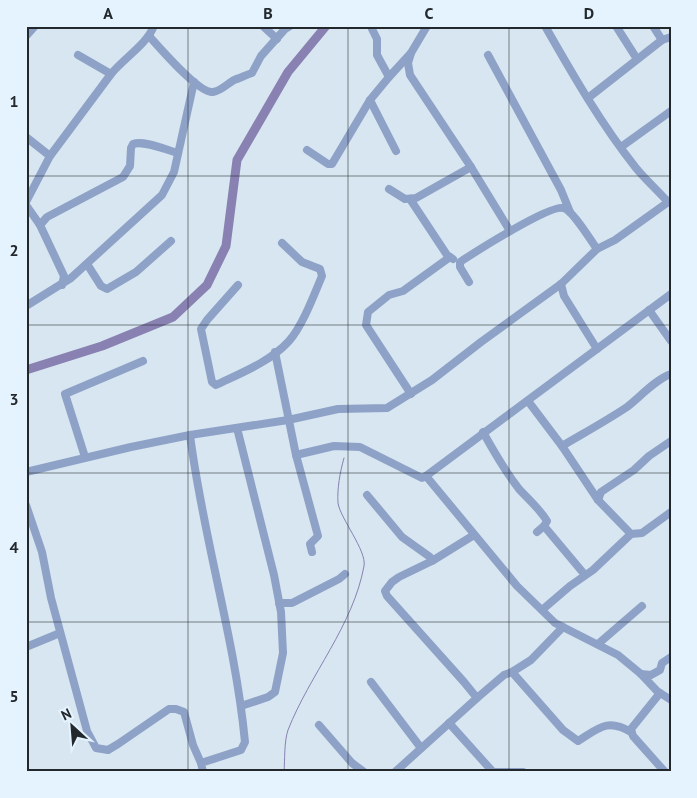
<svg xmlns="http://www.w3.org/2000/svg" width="697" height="798" font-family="'PT Sans',sans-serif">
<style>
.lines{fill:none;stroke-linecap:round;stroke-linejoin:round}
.stream{stroke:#8881b1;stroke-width:1}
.river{stroke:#8881b1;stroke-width:9}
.minor{stroke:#8ea2c8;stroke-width:8}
.grid{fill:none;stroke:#22282c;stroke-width:1;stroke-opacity:0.55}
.neatline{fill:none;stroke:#22282c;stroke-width:2}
.grid-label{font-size:16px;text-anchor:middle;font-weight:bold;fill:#22282c}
</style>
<rect width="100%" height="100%" fill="#d7e6f0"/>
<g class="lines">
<!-- stream -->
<path class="stream" d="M284 772C285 759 284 742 288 730 310 674 353 626 364 566 367 551 340 518 338 503 337 489 340 472 344 458"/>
<!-- river -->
<path class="river" d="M26 370 102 346 173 317 207 285 226 246 237 160 288 72 326 26"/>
<!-- minor -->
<g class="minor">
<path d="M263 26 277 39"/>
<path d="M545 26C573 75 601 124 636 168 645 179 657 190 667 201"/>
<path d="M616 26 637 59"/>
<path d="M653 26 662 40"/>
<path d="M26 36 35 26"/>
<path d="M149 36C160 48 199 94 213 92 221 91 227 84 234 80 240 78 246 75 252 73L261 56 285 29 290 26"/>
<path d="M411 53 408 63 410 75 471 167 510 231"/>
<path d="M78 55 111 74"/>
<path d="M488 55 561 190 570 212"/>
<path d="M389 77 411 53 427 26"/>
<path d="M588 98 662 40 671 37"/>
<path d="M370 100 396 151"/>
<path d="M26 137 50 156"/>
<path d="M621 147 671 111"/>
<path d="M307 150 328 164H332L370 100 389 77 377 55V39L372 29"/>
<path d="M389 189 405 199 416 198 471 167"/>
<path d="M410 199 447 255 453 259"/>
<path d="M26 202 50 156 111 74C124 58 146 45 154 26"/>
<path d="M26 205 40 225 64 276 62 285"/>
<path d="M40 225 47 217 123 177 130 166 131 148 133 144C144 140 166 150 178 153"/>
<path d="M87 264 101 286 107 289 136 272 171 241"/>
<path d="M469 282 460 267V262C475 252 549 205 563 208 572 209 591 241 597 249"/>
<path d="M561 284 564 296 597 349"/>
<path d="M238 285 207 320 201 329 212 382 216 385C241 373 270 362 289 341 302 327 314 295 322 276L320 269 302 262 282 243"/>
<path d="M26 306 71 278 162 195 174 172 194 82"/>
<path d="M649 310 671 341"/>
<path d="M275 352 296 455 318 536 310 544 312 552"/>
<path d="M411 394 366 325 368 312 389 295 403 291 450 257"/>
<path d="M528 401 562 446 598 500 631 534"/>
<path d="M237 428 274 575 281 612 283 653 275 692 268 697 241 706"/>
<path d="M483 432C494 452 505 471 519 489 528 499 539 508 547 521L544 526 537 532"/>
<path d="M190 435C203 538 235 638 245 742L241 750 201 763 203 772"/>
<path d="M562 446C584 433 606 421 627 407 640 397 656 379 671 374"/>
<path d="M296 455 334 446 360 447 422 478 426 476 517 586 555 623 618 655 641 674 657 691 671 700"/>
<path d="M85 457 65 394 143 361"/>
<path d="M26 472 131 447 190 435 288 420 338 409 387 408 432 380 481 342 561 284 597 249 615 240 671 200"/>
<path d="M426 476 671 294"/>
<path d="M367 495 402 537 430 557 432 561"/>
<path d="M598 500 601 492 634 470 649 456 671 441"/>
<path d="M26 505 42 552 51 598 87 731 96 748 108 750 118 744 169 709H176L184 712 193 745 201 763"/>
<path d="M544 526 585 575"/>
<path d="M474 535 432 561 399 577 392 582 385 591 387 596 464 682 477 698 504 675 512 672 531 660 563 627"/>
<path d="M279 603H292L339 579 345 574"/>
<path d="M542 610 570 586 593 570 631 534 642 533 671 512"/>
<path d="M598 644 642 606"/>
<path d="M26 647 60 633"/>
<path d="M512 672 563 730 578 741C599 728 607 718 631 732"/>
<path d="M641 674 651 675 660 670 662 663 671 657"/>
<path d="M371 682 421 748"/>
<path d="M660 693 631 729 633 736 665 772"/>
<path d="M449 723 493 772H523"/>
<path d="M319 725 352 763 364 772"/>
<path d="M395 772 477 698"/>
</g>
</g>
<!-- grid -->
<path class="grid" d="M188 26V772M348 26V772M509 26V772M26 176H671M26 325H671M26 473H671M26 622H671"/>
<!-- border -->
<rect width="697" height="798" fill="none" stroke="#e4f3fd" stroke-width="55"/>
<!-- north arrow -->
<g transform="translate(72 726) rotate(334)" stroke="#e4f3fd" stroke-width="4" paint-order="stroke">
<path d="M0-4L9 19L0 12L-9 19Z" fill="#22282c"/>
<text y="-8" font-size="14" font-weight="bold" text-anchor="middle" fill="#22282c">N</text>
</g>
<rect x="28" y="28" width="642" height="742" class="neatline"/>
<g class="grid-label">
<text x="108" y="19">A</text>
<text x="268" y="19">B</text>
<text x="429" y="19">C</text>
<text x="589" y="19">D</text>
<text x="14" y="107">1</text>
<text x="14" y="256">2</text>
<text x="14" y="405">3</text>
<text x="14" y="553">4</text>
<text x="14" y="702">5</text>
</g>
</svg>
